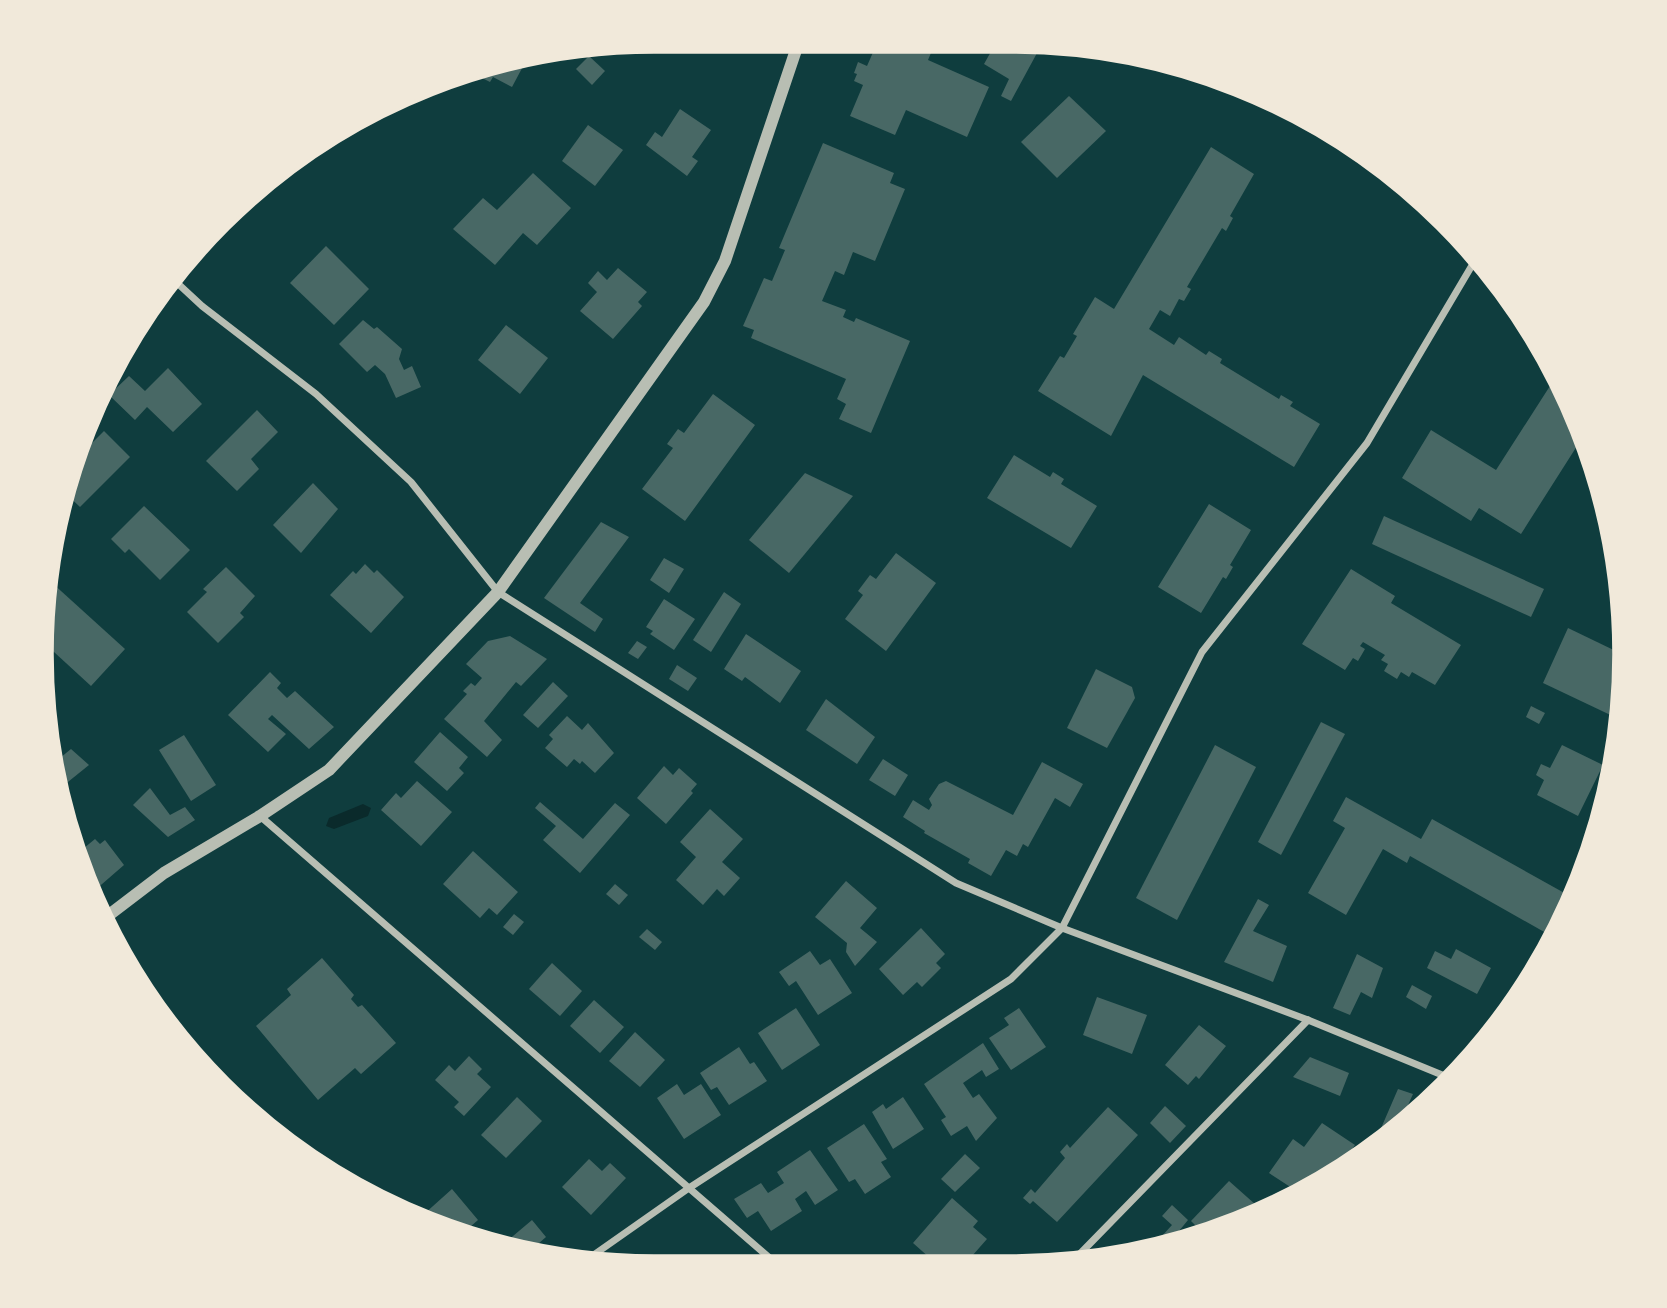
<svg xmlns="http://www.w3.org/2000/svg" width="1667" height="1308" font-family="'Alegreya Sans',sans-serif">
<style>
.water{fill:#0a2a2b}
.building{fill:#486865}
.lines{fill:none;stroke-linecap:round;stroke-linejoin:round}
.minor{stroke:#b8beb3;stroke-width:7}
.tertiary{stroke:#b8beb3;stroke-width:12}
.rim{fill:none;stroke:#f1e9da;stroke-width:3.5}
</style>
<rect width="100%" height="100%" fill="#0f3d3e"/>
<!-- water -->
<path class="water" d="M363 804 371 808 368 816 334 829 326 826 329 818Z"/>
<!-- building -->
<g class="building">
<path d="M878 41H936L928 60 989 87 967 137 906 110 895 135 850 116 863 85 854 81 857 74 854 73 858 62 867 66Z"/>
<path d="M997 41 1043 42 1011 101 1001 96 1009 79 984 64Z"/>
<path d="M589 56 605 71 592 85 576 69Z"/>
<path d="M528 57 512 87 493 77 490 82 470 72 495 61Z"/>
<path d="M1069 96 1106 131 1057 178 1021 142Z"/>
<path d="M680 109 711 130 692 157 698 161 687 176 646 145 655 132 662 137Z"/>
<path d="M588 125 623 150 595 186 562 161Z"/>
<path d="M823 143 894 173 890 183 905 189 875 261 853 252 844 275 835 271 822 301 846 310 843 317 854 322 856 318 910 341 871 433 839 419 846 404 837 399 846 379 751 338 754 330 743 326 764 278 772 281 785 250 779 248Z"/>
<path d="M1211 147 1254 174 1230 216 1233 218 1226 231 1222 228 1187 287 1191 289 1184 301 1179 299 1170 316 1160 310 1149 329 1174 345 1179 337 1206 355 1209 351 1222 359 1220 363 1279 399 1281 395 1293 402 1290 406 1320 424 1294 467 1143 375 1111 436 1038 391 1060 356 1064 358 1077 336 1073 334 1095 297 1114 309Z"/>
<path d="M533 173 571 208 537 245 523 233 495 265 453 229 483 198 497 210Z"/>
<path d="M326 246 369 289 334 325 290 283Z"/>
<path d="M618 268 647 292 638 302 642 306 613 339 580 311 597 292 588 283 598 271 607 280Z"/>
<path d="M363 320 374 329 377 327 402 349 399 359 404 370 412 366 421 387 396 398 385 374 375 365 367 372 339 344Z"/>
<path d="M506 325 548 358 520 394 478 360Z"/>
<path d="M168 368 202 404 173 432 147 407 135 420 109 395 129 376 145 391Z"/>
<path d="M1557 375 1584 435 1521 534 1479 508 1471 521 1402 478 1431 430 1496 470Z"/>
<path d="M713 394 755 425 685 521 642 489 673 448 667 444 678 429 684 433Z"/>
<path d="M257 410 278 432 251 459 259 469 237 491 206 461Z"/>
<path d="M104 431 130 457 80 507 63 491 80 450 86 444 88 447Z"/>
<path d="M1014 455 1050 477 1053 472 1064 479 1061 484 1097 506 1071 548 987 498Z"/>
<path d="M805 473 853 496 789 573 749 540Z"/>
<path d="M313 483 338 509 301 553 273 525Z"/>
<path d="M1209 504 1251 530 1230 565 1233 567 1226 579 1223 577 1201 613 1158 587Z"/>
<path d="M144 506 190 550 160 580 129 549 125 553 111 539Z"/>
<path d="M1384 516 1544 589 1531 617 1372 544Z"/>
<path d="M601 522 629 537 580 603 603 619 595 632 544 598Z"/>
<path d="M896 553 936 583 886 651 845 619 863 595 858 591 870 575 876 579Z"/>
<path d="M664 558 684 569 669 593 650 580Z"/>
<path d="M365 564 374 573 377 570 404 597 371 633 330 595 353 571 356 574Z"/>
<path d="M226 567 255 596 240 613 244 617 218 643 187 612 207 592 203 589Z"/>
<path d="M1351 569 1395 596 1391 603 1461 645 1435 685 1412 672 1409 677 1401 672 1397 679 1384 671 1388 664 1381 660 1385 655 1363 642 1360 646 1365 649 1358 661 1353 658 1345 670 1302 644Z"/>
<path d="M50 581 125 649 91 686 42 641Z"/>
<path d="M724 592 741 604 711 652 693 640Z"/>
<path d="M664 599 695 619 674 650 650 634 653 631 646 627Z"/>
<path d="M1568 628 1624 655 1625 694 1621 720 1543 683Z"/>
<path d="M746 634 801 671 780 703 745 677 742 681 724 669Z"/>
<path d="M510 636 547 659 521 686 516 682 484 721 502 740 487 757 444 719 467 694 463 691 471 683 475 686 482 678 466 664 488 641Z"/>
<path d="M637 641 647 647 638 659 628 653Z"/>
<path d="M677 665 697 678 688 691 669 679Z"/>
<path d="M1096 669 1132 687 1135 698 1107 748 1067 728Z"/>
<path d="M270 672 281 683 277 688 287 698 295 691 334 727 309 749 272 715 268 719 286 734 268 752 228 715Z"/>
<path d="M553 682 568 696 538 728 523 715Z"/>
<path d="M826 699 875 737 857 764 806 730Z"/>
<path d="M1531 706 1545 713 1539 724 1526 717Z"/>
<path d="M567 716 582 730 588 723 614 753 595 773 582 761 580 764 574 759 567 767 545 748 553 739 549 735Z"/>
<path d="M1321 722 1345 734 1281 855 1258 842Z"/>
<path d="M440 732 468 757 459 768 464 773 447 791 414 762Z"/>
<path d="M184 735 216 785 191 801 159 750Z"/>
<path d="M1215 745 1256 767 1177 920 1136 898Z"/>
<path d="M1562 745 1603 765 1578 816 1537 795 1544 780 1536 775 1541 764 1550 768Z"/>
<path d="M71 749 89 765 58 790 55 762Z"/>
<path d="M883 759 908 775 895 796 869 780Z"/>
<path d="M1042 762 1083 784 1070 807 1055 798 1028 847 1023 844 1017 856 1006 850 991 876 968 863 970 859 924 833 925 831 903 817 913 800 929 810 932 805 929 799 939 784 946 781 1013 815Z"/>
<path d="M664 766 673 775 679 768 697 784 691 791 693 793 666 824 637 798Z"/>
<path d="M417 781 452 812 421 846 381 810 396 793 401 798Z"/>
<path d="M150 788 170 815 185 807 195 820 168 837 133 805Z"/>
<path d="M1346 797 1421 839 1432 819 1568 895 1546 933 1410 856 1407 863 1383 849 1346 915 1308 893 1345 828 1333 821Z"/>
<path d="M540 802 583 839 615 803 630 815 580 873 543 840 556 826 535 808Z"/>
<path d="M710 809 743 839 722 862 740 878 724 896 717 889 703 905 676 880 696 857 680 842Z"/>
<path d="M95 839 100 844 105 840 124 865 94 891 78 853Z"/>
<path d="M473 851 518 892 497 915 489 908 480 918 443 884Z"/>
<path d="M846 881 877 908 860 928 877 942 855 966 846 952 847 943 815 917Z"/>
<path d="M615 884 628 895 619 905 606 894Z"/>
<path d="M1258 899 1269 905 1253 931 1287 946 1273 982 1224 962Z"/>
<path d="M514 914 524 922 513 935 503 927Z"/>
<path d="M921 928 945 954 936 963 941 968 922 987 917 982 903 995 879 969Z"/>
<path d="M647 929 662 942 655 950 639 937Z"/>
<path d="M1456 949 1491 968 1477 994 1427 968 1435 951 1451 959Z"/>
<path d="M810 951 820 965 830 959 852 993 818 1015 796 981 789 986 779 972Z"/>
<path d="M1357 954 1383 968 1372 998 1361 992 1350 1015 1333 1008Z"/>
<path d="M322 958 354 995 351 999 358 1007 362 1005 396 1043 361 1074 355 1068 318 1100 256 1026 291 995 287 989Z"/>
<path d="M552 963 582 991 560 1016 529 989Z"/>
<path d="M1412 985 1432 996 1426 1009 1406 997Z"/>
<path d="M1097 997 1147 1015 1132 1054 1083 1035Z"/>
<path d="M594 1000 624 1027 600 1053 570 1026Z"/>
<path d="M796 1008 820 1045 782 1070 758 1033Z"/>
<path d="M1019 1008 1046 1047 1011 1070 989 1038 1009 1025 1004 1018Z"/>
<path d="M1199 1025 1226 1046 1199 1079 1196 1076 1188 1085 1165 1065Z"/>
<path d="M635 1032 665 1060 640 1087 609 1061Z"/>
<path d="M983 1043 999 1069 986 1077 982 1070 963 1083 973 1098 979 1094 997 1118 976 1141 967 1126 951 1136 941 1120 946 1117 924 1084Z"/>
<path d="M739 1047 750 1064 754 1062 767 1081 729 1105 717 1087 711 1090 700 1073Z"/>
<path d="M469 1056 482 1069 477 1074 491 1087 464 1116 454 1107 459 1102 435 1080 449 1065 455 1071Z"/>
<path d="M1310 1057 1349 1073 1340 1096 1293 1077Z"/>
<path d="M677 1084 684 1095 701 1084 721 1115 684 1139 657 1098Z"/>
<path d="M1398 1089 1413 1094 1400 1123 1405 1125 1372 1149Z"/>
<path d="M517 1097 542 1121 506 1158 481 1135Z"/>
<path d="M903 1097 924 1129 893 1149 872 1112 883 1104 886 1109Z"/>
<path d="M1165 1106 1186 1126 1170 1143 1150 1123Z"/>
<path d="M1108 1107 1138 1135 1057 1222 1033 1201 1030 1204 1023 1198 1031 1189 1035 1193 1065 1158 1060 1152 1067 1144 1070 1148Z"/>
<path d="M1322 1123 1355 1145 1332 1177 1301 1194 1269 1173 1293 1139 1304 1147Z"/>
<path d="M864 1124 887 1159 881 1162 891 1177 865 1194 855 1179 849 1182 827 1148Z"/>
<path d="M810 1150 838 1190 815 1205 806 1191 795 1199 802 1211 771 1231 758 1211 747 1218 734 1199 761 1183 768 1193 784 1183 777 1172Z"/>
<path d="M965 1154 980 1168 955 1192 941 1179Z"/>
<path d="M589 1159 602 1171 610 1163 626 1178 591 1215 562 1187Z"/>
<path d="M1229 1181 1256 1205 1241 1221 1206 1236 1191 1221Z"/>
<path d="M452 1189 478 1220 462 1234 421 1222 425 1218 423 1215Z"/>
<path d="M952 1198 978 1221 973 1227 987 1239 965 1264 955 1256 946 1267H940L913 1243Z"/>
<path d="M1172 1205 1188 1220 1179 1231 1189 1240 1152 1247 1172 1225 1162 1216Z"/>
<path d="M532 1220 546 1237 538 1244 543 1248 534 1256 501 1246Z"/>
<path d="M871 1256 877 1261 872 1267H860Z"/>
</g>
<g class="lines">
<!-- minor -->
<g class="minor">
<path d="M1196 70 1340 137"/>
<path d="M174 280 202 306 316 394 411 482 498 592 956 883 1062 928 1308 1020 1452 1079"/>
<path d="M260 816 780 1267"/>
<path d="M585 1261 689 1188 1011 979 1062 928 1202 652 1367 443 1474 262"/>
<path d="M1071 1263 1308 1020"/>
</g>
<!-- tertiary -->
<path class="tertiary" d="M105 918 164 873 260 816 329 770 498 592 704 302 725 261 799 41"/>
</g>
<!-- crop -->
<path d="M0 0H1667V1308H0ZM654 52H1012A602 602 0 0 1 1614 654V654A602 602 0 0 1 1012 1256H654A602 602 0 0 1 52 654V654A602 602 0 0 1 654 52Z" fill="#f1e9da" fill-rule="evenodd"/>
<path class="rim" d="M654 52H1012A602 602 0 0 1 1614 654V654A602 602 0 0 1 1012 1256H654A602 602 0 0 1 52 654V654A602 602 0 0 1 654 52Z"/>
</svg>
